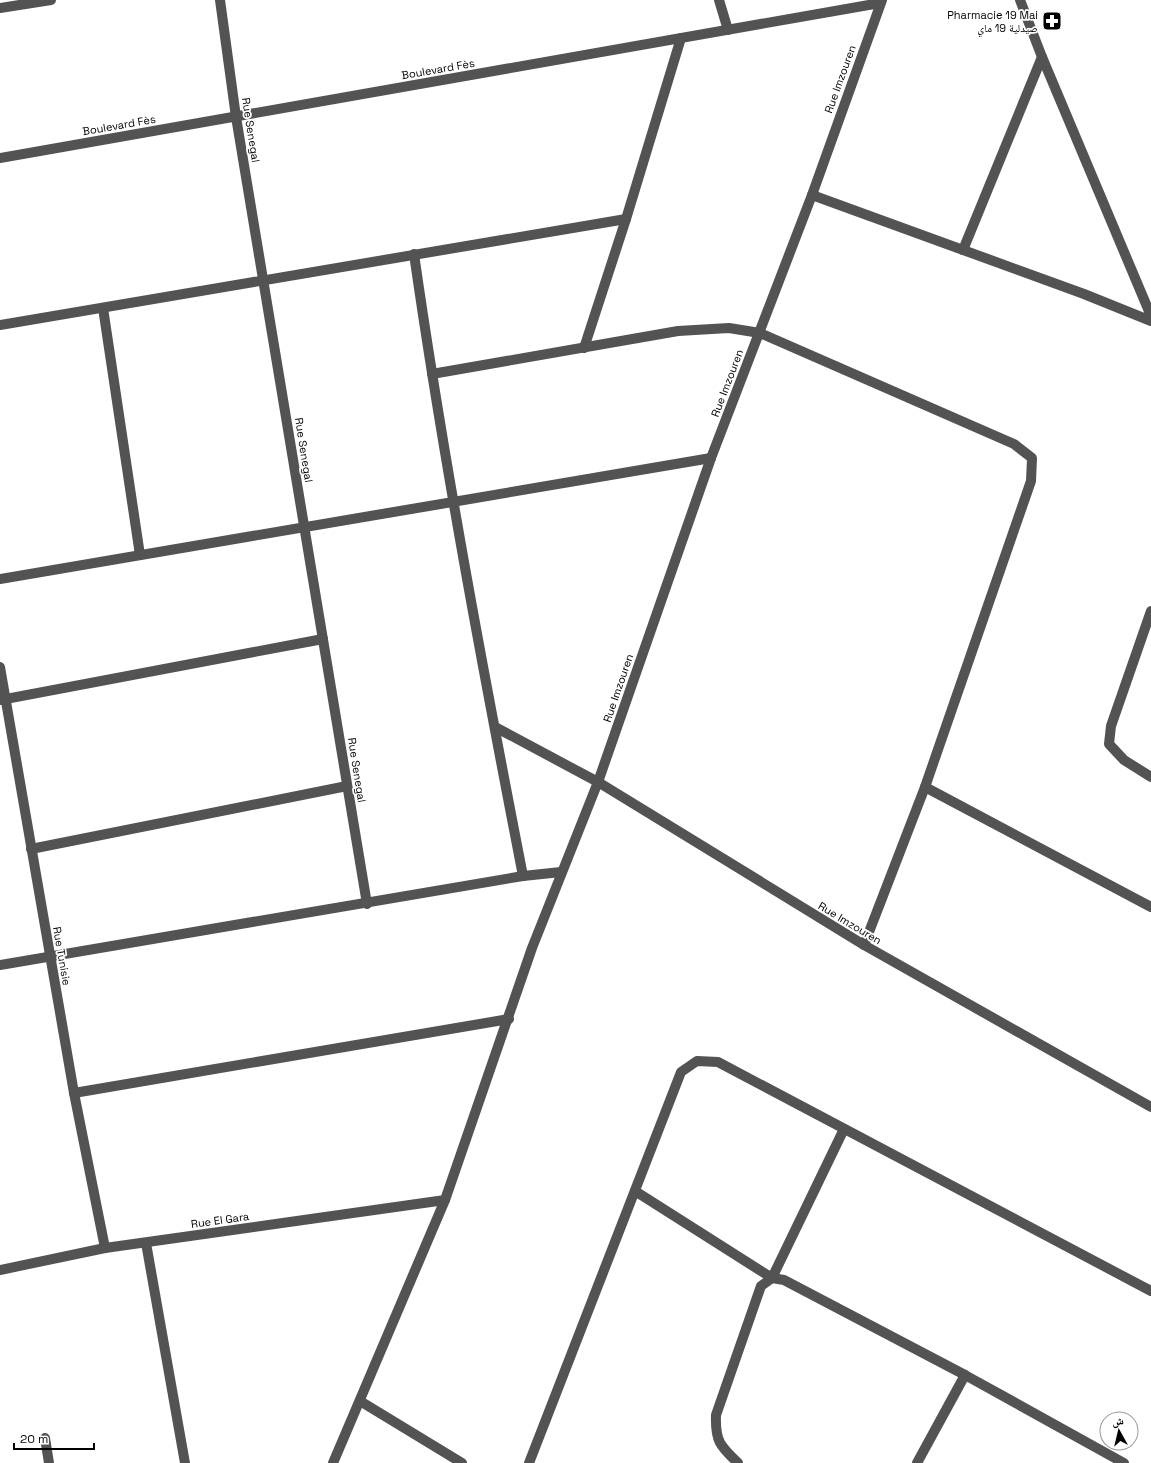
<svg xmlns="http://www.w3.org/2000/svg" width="1151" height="1463" font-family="'Space Grotesk','Noto Naskh Arabic',sans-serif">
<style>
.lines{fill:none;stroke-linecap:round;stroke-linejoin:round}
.minor{stroke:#535353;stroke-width:10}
.labels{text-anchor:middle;stroke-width:3.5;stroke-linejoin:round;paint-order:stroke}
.poi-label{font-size:11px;fill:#000;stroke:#fff;text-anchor:end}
.street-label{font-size:11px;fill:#000;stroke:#fff}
</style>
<rect width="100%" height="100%" fill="#fff"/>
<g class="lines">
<!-- minor -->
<g class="minor">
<path d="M220 0 236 117 367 904"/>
<path d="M719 0 728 30"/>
<path d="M1020 0 1042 57 1151 316"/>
<path d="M0 8 51 0"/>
<path d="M0 158 880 3"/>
<path d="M812 195 1084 294 1151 321"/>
<path d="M963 250 1042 57"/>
<path d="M414 254C444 463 483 670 523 876"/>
<path d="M103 308 140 555"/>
<path d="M0 325 626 219"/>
<path d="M584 348 626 219 681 38"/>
<path d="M432 374 678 331 729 328 760 333 1014 444 1032 458 1031 481 925 787 864 945"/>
<path d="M0 579 711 458"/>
<path d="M1151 611 1111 726 1109 744 1124 760 1151 777"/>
<path d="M0 667 74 1093 105 1248"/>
<path d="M0 700 323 639"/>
<path d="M495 727 598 782 864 945 1151 1107"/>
<path d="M925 787 1151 907"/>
<path d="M31 849 347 786"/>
<path d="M0 965 523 876 561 872"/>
<path d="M74 1093 509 1019"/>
<path d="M635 1191 772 1278 784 1280 965 1375 1124 1463"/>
<path d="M146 1243 185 1463"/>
<path d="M0 1270 105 1248 445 1200"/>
<path d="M360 1401 462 1463"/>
<path d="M45 1438 49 1463"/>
<path d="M333 1463 445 1200 532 948 598 782 711 458 812 195 882 0"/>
<path d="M529 1463 681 1072 697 1061 718 1062 1151 1291"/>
<path d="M738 1463C720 1446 715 1441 716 1415L761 1286 772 1278 844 1129"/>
<path d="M917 1463 965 1375"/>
</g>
</g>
<!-- icons -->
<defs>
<g id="pharmacy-square" transform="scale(1)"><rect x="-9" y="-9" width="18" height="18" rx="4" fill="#000" stroke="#fff"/><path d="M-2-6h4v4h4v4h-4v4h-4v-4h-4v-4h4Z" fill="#fff"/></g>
</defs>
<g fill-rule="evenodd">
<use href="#pharmacy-square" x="1052" y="21"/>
</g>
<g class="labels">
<!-- poi labels -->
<g class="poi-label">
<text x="1038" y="19">Pharmacie 19 Mai<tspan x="1038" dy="13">صيدلية 19 ماي</tspan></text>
</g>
<!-- street labels -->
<g class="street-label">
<text transform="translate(438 69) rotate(-10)" y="4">Boulevard Fès</text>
<text transform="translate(840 79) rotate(-70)" y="4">Rue Imzouren</text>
<text transform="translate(119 125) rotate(-10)" y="4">Boulevard Fès</text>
<text transform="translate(251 130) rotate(81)" y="4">Rue Senegal</text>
<text transform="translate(727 383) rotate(-69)" y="4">Rue Imzouren</text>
<text transform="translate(304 450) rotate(81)" y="4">Rue Senegal</text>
<text transform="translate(618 688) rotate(-71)" y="4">Rue Imzouren</text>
<text transform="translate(357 770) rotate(81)" y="4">Rue Senegal</text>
<text transform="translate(850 923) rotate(31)" y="4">Rue Imzouren</text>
<text transform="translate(62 956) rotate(80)" y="4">Rue Tunisie</text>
<text transform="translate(220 1220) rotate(-8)" y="4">Rue El Gara</text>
</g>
</g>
<!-- north arrow -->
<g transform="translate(1119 1431) rotate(352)"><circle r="19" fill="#ffffff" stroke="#999999"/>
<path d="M0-3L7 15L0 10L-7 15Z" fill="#000000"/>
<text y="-6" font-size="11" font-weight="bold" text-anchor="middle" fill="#000000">ش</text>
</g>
<!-- scale -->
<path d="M14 1443v6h80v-6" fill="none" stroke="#000000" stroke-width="2"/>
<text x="20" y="1443" font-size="12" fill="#000000" stroke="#ffffff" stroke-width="3" paint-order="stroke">20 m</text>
</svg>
